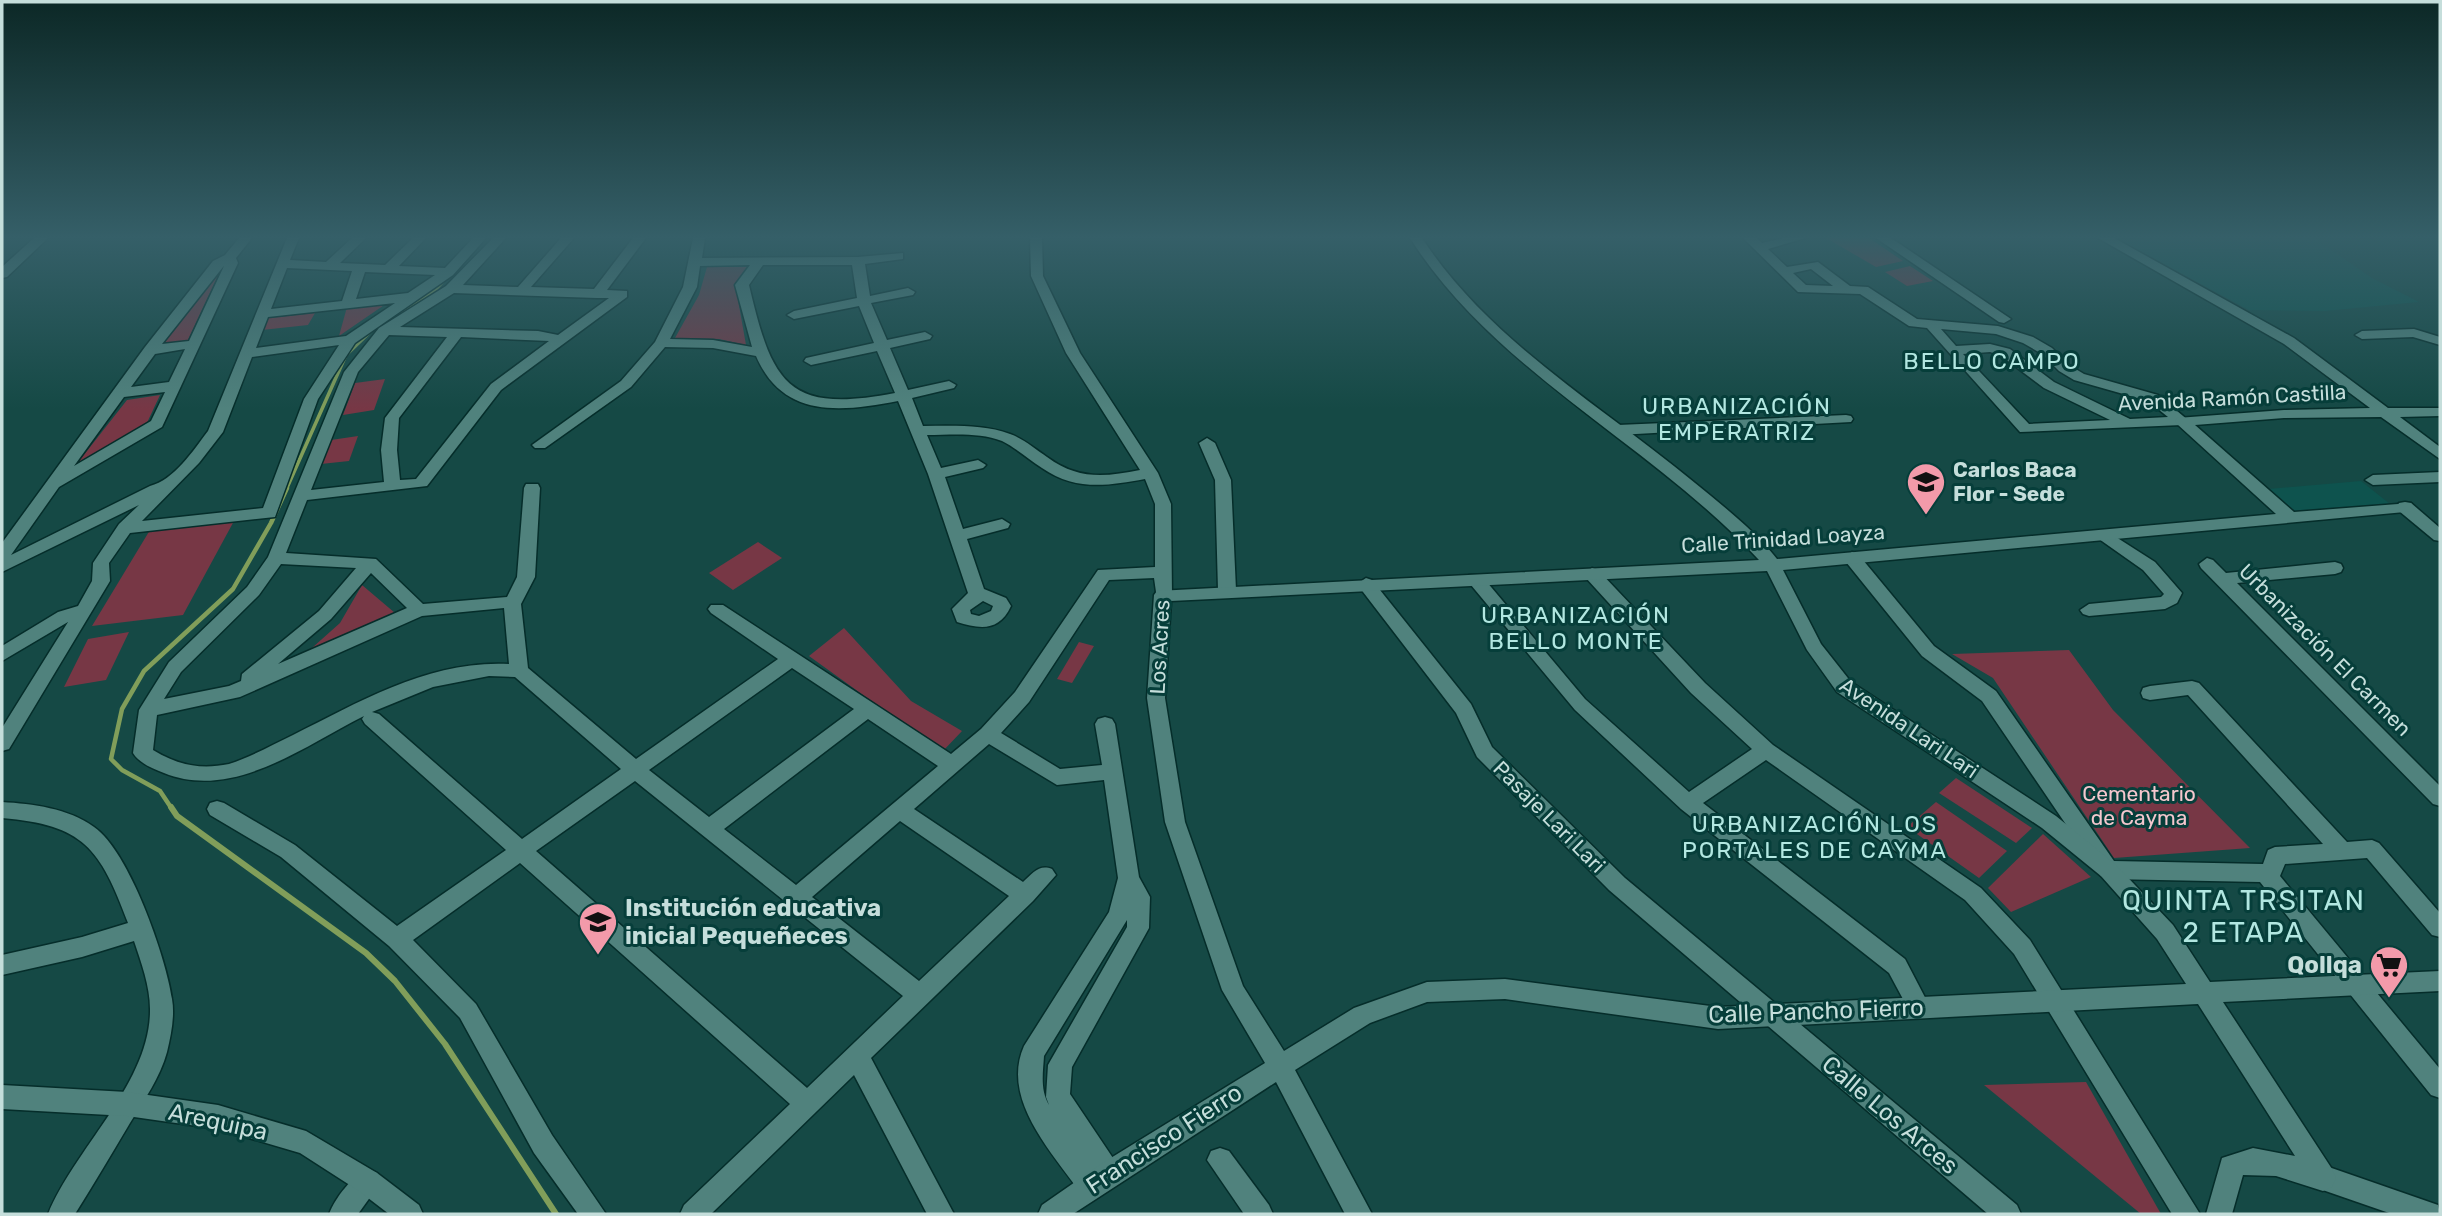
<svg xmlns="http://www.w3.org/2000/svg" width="2442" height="1216" font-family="Rubik,sans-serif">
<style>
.built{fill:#0e534e}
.green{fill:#773745}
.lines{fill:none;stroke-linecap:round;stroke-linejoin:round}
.stream-far2{stroke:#819e5a;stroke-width:3.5}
.stream-far1{stroke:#819e5a;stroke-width:4.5}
.stream{stroke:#819e5a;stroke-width:6}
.street-casing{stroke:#052d2a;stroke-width:3}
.secondary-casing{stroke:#052d2a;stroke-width:3}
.street{fill:#50827d;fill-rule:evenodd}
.secondary{fill:#50827d;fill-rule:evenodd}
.labels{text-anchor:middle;stroke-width:6;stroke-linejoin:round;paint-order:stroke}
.street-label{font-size:21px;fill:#c5dedb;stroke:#063e3a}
.poi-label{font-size:21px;font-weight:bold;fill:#c5dedb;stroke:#063e3a;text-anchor:start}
.park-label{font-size:21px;fill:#f5c7ce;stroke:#063e3a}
.neighbourhood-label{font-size:23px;letter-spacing:2px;fill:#b2e7e1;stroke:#063e3a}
.near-poi-label{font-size:24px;font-weight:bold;fill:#c5dedb;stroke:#063e3a;text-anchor:start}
.near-street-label{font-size:24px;fill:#c5dedb;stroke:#063e3a}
.near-neighbourhood-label{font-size:28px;letter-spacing:2px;fill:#b2e7e1;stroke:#063e3a}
</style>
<rect width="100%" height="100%" fill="#154945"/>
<!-- built -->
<g class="built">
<path d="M2141 238H2314L2372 278 2419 302 2325 311 2249 310 2123 242Z"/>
<path d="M2361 481 2390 504 2294 513 2268 489Z"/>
</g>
<!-- green -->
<g class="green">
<path d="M1826 238H1869L1903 261 1876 267Z"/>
<path d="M1910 266 1933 281 1907 286 1885 272Z"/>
<path d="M222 267 186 344 160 347Z"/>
<path d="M707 267H750L735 283 746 345 719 339 675 338 699 295Z"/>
<path d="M390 301 339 336 347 307Z"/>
<path d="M315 313 308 325 262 330 268 318Z"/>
<path d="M385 379 374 410 343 415 355 383Z"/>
<path d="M160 395 146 425 72 470 127 400Z"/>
<path d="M358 436 349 461 321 464 331 440Z"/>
<path d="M234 521 183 615 92 626 150 530Z"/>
<path d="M758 542 782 558 733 590 709 573Z"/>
<path d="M362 585 395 613 294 664 340 623Z"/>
<path d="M844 628 911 701 962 731 942 752 809 656Z"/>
<path d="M129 632 106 680 64 687 88 639Z"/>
<path d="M1079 642 1094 646 1072 683 1057 679Z"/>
<path d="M2069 650 2113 710 2250 848 2114 858 1993 678 1952 654Z"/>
<path d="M1956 778 2032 828 2016 843 1939 793Z"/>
<path d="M1936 802 2007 851 1979 878 1907 827Z"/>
<path d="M2043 834 2091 877 2011 912 1988 888Z"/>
<path d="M2086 1082 2161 1214H2141L1984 1085Z"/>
</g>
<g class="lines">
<!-- stream-far2 -->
<g class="stream-far2">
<path d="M378 327 436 289 445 279"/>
<path d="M286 490 346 355 371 331"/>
</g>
<!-- stream-far1 -->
<path class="stream-far1" d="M172 809 160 791 122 770 111 759 122 709 144 671 233 589 271 523 287 488"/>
<!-- stream -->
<path class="stream" d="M171 807 177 816 366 953 395 981 445 1044 556 1214"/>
<!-- street casing -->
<g class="street-casing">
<g id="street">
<path d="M34 238H48L7 277 2 278V267Z"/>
<path d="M239 238H252L236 258 238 263 162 427 59 487 11 555 150 486C174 480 193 451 208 431L287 238H299L290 260 326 262 352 238H366L340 263 385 265 413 238H426L399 266 445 268 473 238H486L453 275 355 343 318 399 275 517 130 533 109 563 110 581 9 749 2 751V728L68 622 2 661V646L58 612 78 606 92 581 93 563 119 524 139 505 2 572V543L145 347 213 261 225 255ZM224 266 189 341 162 344 223 267ZM287 268 352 271 342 301 271 309ZM365 272 435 275 408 293 356 299ZM395 303 346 336 256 348 268 317ZM339 345 304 399 263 508 142 521 199 463 223 432 252 357ZM185 349 169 382 131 387 155 354ZM165 392 151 421 74 466 124 397Z"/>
<path d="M493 238H506L463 285 518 287 561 238H574L531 287 594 289 633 238H646L607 290 627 291V297L501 390 427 486 307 500 286 553 376 559 423 604 507 597 517 577 524 488 526 484H538L540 488 535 577 521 604 528 668 636 759 778 659 711 613 708 609 711 605H723L951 754 981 729 1015 692 1098 570 1155 567V504L1145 479C1107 486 1075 491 1042 468 1028 459 1016 448 1002 441 979 432 951 435 927 435L941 468 978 460 986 465 983 468 945 477 963 529 1002 519 1010 524 1008 528 967 539 984 589 1006 598 1011 606C999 632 980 629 957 622L952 609 968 593 928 474 898 401C841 412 783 419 756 356L713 348 665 347 631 387 545 448H535L532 445 621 381 655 342 683 287 693 238H705L702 258 858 257 903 253V259L865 264 870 296 908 288 915 292 913 295 871 303 887 340 925 332 932 336 930 339 890 348 908 390 949 381 956 385 954 388 912 398 923 426C952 426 983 424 1010 434 1024 439 1035 449 1047 457 1078 480 1105 477 1140 470L1066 353 1031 276 1030 238H1042L1043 276 1080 353 1158 473 1171 504 1172 595 1169 599H1157L1154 578 1109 580 1029 702 1001 733 1060 769 1102 765 1095 724 1098 719 1105 717 1112 719 1115 724 1139 877 1150 897 1149 928 1072 1067 1070 1094 1123 1173 1119 1182 1110 1186 1102 1182 1100 1195 1091 1199 1082 1195C1054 1154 1000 1100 1024 1046L1109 912 1118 878 1104 780 1057 785 989 744 914 809 1023 882C1033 873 1039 864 1052 869L1056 875 1033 901 871 1058 954 1214H927L854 1075 711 1214H680L684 1205 790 1104 520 863 413 940 476 1004 552 1135 606 1214H578L534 1153 460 1018 389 946 281 857 210 815 207 809 210 803 217 801 224 803 295 845 397 926 506 850 365 724 362 719 364 716C304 746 233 801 164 773 153 769 139 763 133 753L139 710 169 662 247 587 268 557 344 372 379 328 446 286ZM750 265 735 285 752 347 713 340 670 339 697 287 700 266ZM763 265H852L857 298 794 311 787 315 794 319 859 306 874 343 806 358 804 361 811 365 877 351 895 393C787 414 772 383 749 285ZM454 293 597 298H609L558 335 538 331 400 327ZM389 335 447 337 385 418 381 450 384 482 311 490 358 372ZM461 337 549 341 491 384 416 479 400 480 397 450 399 418ZM281 564 356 568 319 611 242 674 241 681 229 686 164 699 181 672 259 595ZM371 573 407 608 278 664 331 619ZM983 601 993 606 991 611 979 616 971 614 970 610ZM504 608 509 664C430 660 361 701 293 735 272 745 251 757 229 764 200 770 178 765 153 750L157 715 240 697 422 616ZM792 668 854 709 709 817 649 770ZM489 676 515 677 621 769 522 839 379 714 372 712 433 687ZM868 719 938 766 796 885 724 829ZM635 781 903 996 807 1088 536 851ZM900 821 1009 896 919 981 812 897ZM1127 920V927L1048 1065 1046 1097 1049 1105C1040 1090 1043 1073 1044 1056Z"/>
<path d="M1743 238H1757L1762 243 1783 238H1805L1768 249 1787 267 1818 262 1850 286 1868 287 1917 319 1998 326 2033 337 2052 348 2069 365 2084 374 2158 395 2189 421 2182 425 2020 432 1927 328 1909 326 1860 294 1798 292ZM1811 269 1833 286 1806 285 1793 273ZM1941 329 1996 334 2023 343 2042 354 2059 371 2074 380 2148 401 2168 417 2130 419 2054 382 2010 349 1990 344 1956 346ZM1990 352 2000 355 2044 388 2110 420 2029 424 1963 354Z"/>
<path d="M1876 238H1891L2011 319 2004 323 1999 322Z"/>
<path d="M2414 329 2440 337V345L2413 337 2362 339 2355 335 2362 331Z"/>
<path d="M1846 415 1851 416 1853 419 1851 422 1618 435 1610 430 1618 425Z"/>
<path d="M1207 438 1215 443 1231 480 1236 590 1227 596 1218 590 1215 480 1199 443Z"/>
<path d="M2405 502 2411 503 2440 528V541L2434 540 2399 511 2397 507 2399 503Z"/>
<path d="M2105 530 2155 562 2182 593 2177 603 2165 609 2089 616 2083 614 2080 610 2089 604 2161 597 2164 594 2143 570 2099 539 2097 535 2099 531Z"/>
<path d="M1852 552 1858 554 1934 646 1996 691 2114 861 2263 864 2268 850 2275 847 2323 844 2188 695 2150 700 2143 698 2141 693 2143 688 2150 686 2192 681 2199 683 2347 842 2372 840 2379 843 2440 913V937L2432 935 2367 858 2285 864 2280 876 2440 1069V1098L2431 1095 2260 882 2108 879 2101 876 1982 701 1922 656 1846 562 1844 558Z"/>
<path d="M2207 558 2213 560 2226 573 2335 562 2341 564 2343 568 2341 572 2335 574 2237 583 2440 786V806L2433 804 2201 568 2199 564Z"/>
<path d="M1592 568 1598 570 1705 683 1773 745 1981 888 2030 940 2200 1214H2172L2014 954 1965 900 1766 760 1703 803 1905 959 1930 1007 1927 1014 1919 1017 1911 1014 1889 973 1681 809 1575 710 1466 579 1469 575H1481L1585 699 1689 792 1752 749 1691 693 1586 578 1583 574Z"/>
<path d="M1366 578 1372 580 1471 704 1492 747 1625 878 2017 1205 2021 1214H1988L1609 890 1477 757 1456 713 1360 588 1357 584Z"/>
<path d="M2 802C33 804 68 808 94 827 129 851 166 957 172 999 175 1016 171 1035 167 1052 160 1078 144 1100 130 1123 112 1153 94 1184 75 1214H48C75 1148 151 1082 150 1009 150 986 141 962 134 941L82 957 2 975V955L82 937 128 923C100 848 84 825 2 818Z"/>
<path d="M1220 1148 1229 1151 1269 1205 1273 1214H1244L1207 1160 1211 1151Z"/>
<path d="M2323 1165 2438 1205 2440 1214H2392L2314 1187 2310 1178 2314 1169Z"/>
<path d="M368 1169 377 1173 381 1182 358 1214H329C335 1198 352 1176 368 1169Z"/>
</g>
</g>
<!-- secondary casing -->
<g class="secondary-casing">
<g id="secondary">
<path d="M1410 238H1422C1489 341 1602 406 1695 483 1723 506 1754 530 1777 559L2276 514 2177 424 2175 421 2177 418 2284 410 2370 408 2284 344 2098 238H2114L2294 338 2388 408H2440V416L2400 417 2440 447V459L2381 417 2284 418 2195 425 2294 512 2411 503 2413 507 2411 511 2405 512 1783 570 1821 644 1851 682 2056 816 2115 864 2173 925 2210 982 2440 971V991L2223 1002 2332 1169 2336 1178 2332 1187 2323 1191 2276 1176 2243 1175 2232 1214H2206L2222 1158 2253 1148 2295 1156 2198 1004 1718 1029 1505 999 1427 1002 1370 1023 1295 1070 1372 1214H1345L1276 1082 1073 1214H1038L1042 1205 1101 1164 1265 1063 1222 990 1165 822 1147 698 1154 595 1157 591 1759 560C1652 444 1496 373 1410 238ZM1767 571 1807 650 1837 692 2042 828 2101 876 2157 939 2186 984 1718 1007 1505 979 1427 982 1354 1008 1284 1051 1243 986 1185 822 1165 698 1171 601Z"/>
<path d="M2440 472V482L2373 485 2365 480 2373 475Z"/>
<path d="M2 1085 127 1092 218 1105 306 1131 377 1173 419 1205 423 1214H389L359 1191 300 1153 218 1129 127 1116 2 1109Z"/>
</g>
</g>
<!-- street -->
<use href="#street" class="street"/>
<!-- secondary -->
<use href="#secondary" class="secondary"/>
</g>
<!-- sky -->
<linearGradient id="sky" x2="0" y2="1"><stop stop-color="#0c2826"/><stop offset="0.58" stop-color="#355f68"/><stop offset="1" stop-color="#355f68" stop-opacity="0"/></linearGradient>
<rect width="2442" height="409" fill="url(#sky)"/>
<!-- icons -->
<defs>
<g id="school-pin" transform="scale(2.0125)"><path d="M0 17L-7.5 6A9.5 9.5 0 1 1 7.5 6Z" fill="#f39aaa" stroke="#063e3a"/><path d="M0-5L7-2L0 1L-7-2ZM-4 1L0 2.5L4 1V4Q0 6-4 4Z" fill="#111"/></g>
<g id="supermarket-pin" transform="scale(2.0125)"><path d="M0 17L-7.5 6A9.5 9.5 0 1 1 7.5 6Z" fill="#f39aaa" stroke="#063e3a"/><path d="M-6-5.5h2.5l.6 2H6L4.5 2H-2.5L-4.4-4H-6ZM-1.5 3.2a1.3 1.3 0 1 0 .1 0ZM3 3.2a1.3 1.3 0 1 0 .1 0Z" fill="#111"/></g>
</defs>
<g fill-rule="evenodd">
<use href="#school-pin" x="1926" y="482"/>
<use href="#school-pin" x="598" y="922"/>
<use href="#supermarket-pin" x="2389" y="965"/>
</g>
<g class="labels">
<!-- street labels -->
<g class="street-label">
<text transform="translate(2232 398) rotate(-3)" y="7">Avenida Ramón Castilla</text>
<text transform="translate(1783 539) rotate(-4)" y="7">Calle Trinidad Loayza</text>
<text transform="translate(1160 647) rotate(-87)" y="7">Los Acres</text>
<text transform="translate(2325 650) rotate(45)" y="7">Urbanización El Carmen</text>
<text transform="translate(1909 728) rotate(34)" y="7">Avenida Lari Lari</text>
<text transform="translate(1549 817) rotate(45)" y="7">Pasaje Lari Lari</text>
</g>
<!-- poi labels -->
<g class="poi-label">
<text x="1953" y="477">Carlos Baca<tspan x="1953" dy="24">Flor - Sede</tspan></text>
</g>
<!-- park labels -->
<g class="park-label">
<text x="2139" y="801">Cementario<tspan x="2139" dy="24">de Cayma</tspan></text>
</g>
<!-- neighbourhood labels -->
<g class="neighbourhood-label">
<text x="1992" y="369">BELLO CAMPO</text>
<text x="1737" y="414">URBANIZACIÓN<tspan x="1737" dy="26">EMPERATRIZ</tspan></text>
<text x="1576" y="623">URBANIZACIÓN<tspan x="1576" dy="26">BELLO MONTE</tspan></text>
<text x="1815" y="832">URBANIZACIÓN LOS<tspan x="1815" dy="26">PORTALES DE CAYMA</tspan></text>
</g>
<!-- near-poi labels -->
<g class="near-poi-label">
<text x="625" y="916">Institución educativa<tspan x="625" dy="28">inicial Pequeñeces</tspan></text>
<text x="2362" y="973" text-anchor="end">Qollqa</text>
</g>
<!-- near-street labels -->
<g class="near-street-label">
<text transform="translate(1816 1011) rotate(-2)" y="8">Calle Pancho Fierro</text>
<text transform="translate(1890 1115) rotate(40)" y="8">Calle Los Arces</text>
<text transform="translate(218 1122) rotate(12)" y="8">Arequipa</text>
<text transform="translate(1164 1139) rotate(-33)" y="8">Francisco Fierro</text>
</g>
<!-- near-neighbourhood labels -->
<g class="near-neighbourhood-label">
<text x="2244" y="910">QUINTA TRSITAN<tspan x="2244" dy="32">2 ETAPA</tspan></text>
</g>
</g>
<!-- border -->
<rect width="2442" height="1216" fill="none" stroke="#c5dedb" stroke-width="7"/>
</svg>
